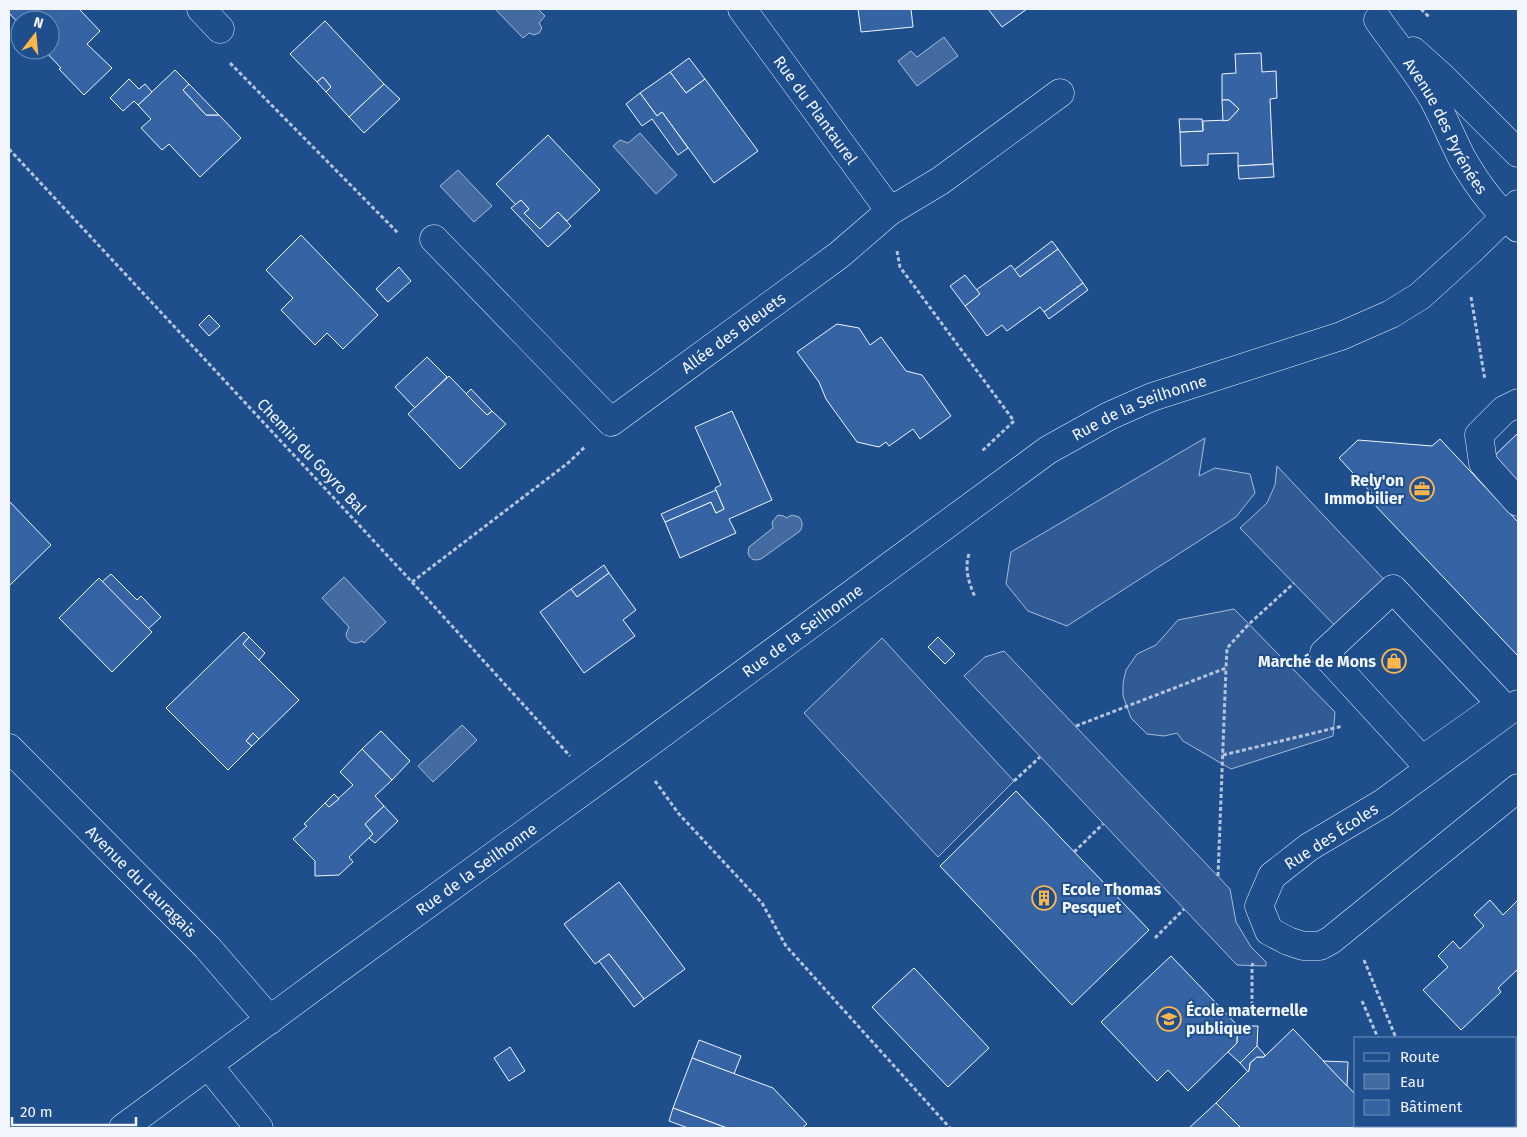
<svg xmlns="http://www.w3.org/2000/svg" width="1527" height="1137" font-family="'Fira Sans',sans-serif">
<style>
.built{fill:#305b95;stroke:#a8bbd7}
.water{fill:#446ba0;stroke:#a8bbd7}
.building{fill:#3563a3;stroke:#f2f6ff}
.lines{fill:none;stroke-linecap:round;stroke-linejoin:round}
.street-casing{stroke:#f2f6ff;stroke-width:29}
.secondary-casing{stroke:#f2f6ff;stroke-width:29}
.path{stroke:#b3c4dc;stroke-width:3;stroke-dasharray:4 2.5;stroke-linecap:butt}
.street{stroke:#1f4e8c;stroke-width:28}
.secondary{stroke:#1f4e8c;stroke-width:28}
.labels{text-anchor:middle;stroke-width:4;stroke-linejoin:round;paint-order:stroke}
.street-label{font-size:16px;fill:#f2f6ff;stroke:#1f4e8c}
.poi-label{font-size:16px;font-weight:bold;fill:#f2f6ff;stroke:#1f4e8c;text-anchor:end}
</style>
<rect width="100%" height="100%" fill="#1f4e8c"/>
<!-- built -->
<g class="built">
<path d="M1205 438 1199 476 1215 468 1250 474 1255 493 1236 517 1067 626 1028 611 1006 584 1011 552Z"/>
<path d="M1277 466 1393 589 1344 635 1240 528 1267 503 1275 485Z"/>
<path d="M1234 609 1335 712 1333 736 1231 769 1183 741 1177 733 1164 736 1147 734 1131 718 1123 696V683L1126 670 1137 654 1156 645 1178 620Z"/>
<path d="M882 638 1014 781 938 857 804 713Z"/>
<path d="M1004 651 1230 889 1236 922 1251 947 1266 962V966L1237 965 964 676 985 657Z"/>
</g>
<!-- water -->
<g class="water">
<path d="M495 9H538L545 16 539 23 542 28 539 33 534 35 529 33 523 38Z"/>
<path d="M944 37 958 56 917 86 898 61 911 51 917 57Z"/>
<path d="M640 133 677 175 656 194 613 146 620 140 628 143Z"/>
<path d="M458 170 492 206 474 222 440 186Z"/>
<path d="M778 515 784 516 786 518 792 515 799 517C803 522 803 526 800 531L761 559C755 561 750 560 748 553L749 547 773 528 772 522Z"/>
<path d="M344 577 386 622 364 643 362 641 357 643C351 643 347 641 346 634L349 627 322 598Z"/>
<path d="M462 725 477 740 433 782 418 766Z"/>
</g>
<!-- building -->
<g class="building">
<path d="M9 9H79L100 31 87 44 112 68 84 95 59 69 61 68 44 50H50V20H20V25L9 13Z"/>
<path d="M858 9H911L913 27 861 32Z"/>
<path d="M988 9H1027L1002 27Z"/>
<path d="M325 21 384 84 349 117 326 92 331 87 323 77 317 82 290 54Z"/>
<path d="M1261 53 1262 72 1276 71 1277 98 1270 99 1273 164 1238 166V153L1208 154V165L1181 166 1180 132 1203 131V121L1229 120 1239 109 1229 100H1222V74L1236 73 1235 54Z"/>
<path d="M689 58 705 79 686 93 670 72Z"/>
<path d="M175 70 189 84 183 90 206 115H219L241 138 200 177 169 144 162 150 141 128 151 119 138 105Z"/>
<path d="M670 72 686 93 705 79 758 151 714 183 662 112 657 116 640 93Z"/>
<path d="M323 77 331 87 326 92 317 82Z"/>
<path d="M129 79 139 89 145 84 152 92 138 105 134 101 123 111 110 98Z"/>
<path d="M189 84 219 115H206L183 90Z"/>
<path d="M384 84 400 99 364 133 349 117Z"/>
<path d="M640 93 657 116 662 112 688 148 678 155 652 119 642 126 626 104Z"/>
<path d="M1222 100H1229L1239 109 1229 120 1223 121Z"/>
<path d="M1179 119H1202L1203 131 1180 132Z"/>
<path d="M548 135 600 190 567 221 558 212 540 229 524 213 529 209 521 200 516 205 496 184Z"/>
<path d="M1273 164 1274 177 1239 179 1238 166Z"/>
<path d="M521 200 529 209 524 213 540 229 558 212 571 226 548 247 511 208Z"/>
<path d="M301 235 378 315 343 349 327 333 315 345 281 310 293 298 266 270Z"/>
<path d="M1052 241 1058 249 1020 277 1014 270Z"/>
<path d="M1058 249 1083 283 1044 312 1040 307 1007 331 1002 325 987 336 965 306 980 294 976 290 1011 265 1020 277Z"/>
<path d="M399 267 411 281 388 302 376 289Z"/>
<path d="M965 275 980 294 965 306 950 286Z"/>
<path d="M1083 283 1088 290 1049 319 1044 312Z"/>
<path d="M209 315 220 326 209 336 199 325Z"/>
<path d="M837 324 859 328 870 345 881 337 906 371 922 375 951 416 920 439 913 429 889 446 886 442 879 447 857 442 826 399 819 382 797 352Z"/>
<path d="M427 357 447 377 415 408 395 387Z"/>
<path d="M449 376 487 415 492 411 506 424 460 469 408 414Z"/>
<path d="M471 389 492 411 487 415 466 394Z"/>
<path d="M732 411 772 500 729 519 736 533 680 558 665 522 711 502 716 513 724 509 715 488 721 485 695 427Z"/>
<path d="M1518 433V486L1492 458Z"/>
<path d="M1440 439 1518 522V656L1372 502 1377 499 1339 458 1358 440 1432 446Z"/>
<path d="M716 490 724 509 716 513 711 502 665 522 661 514Z"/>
<path d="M9 501 51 545 9 586Z"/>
<path d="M604 565 609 573 577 597 571 589Z"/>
<path d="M609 573 636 610 623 620 635 636 584 673 540 612 571 589 577 597Z"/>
<path d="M111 574 137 600 141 596 161 617 148 629 102 582Z"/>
<path d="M99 578 152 632 112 672 59 618Z"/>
<path d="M244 632 249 637 243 644 299 700 259 739 253 733 246 741 252 746 228 770 166 708Z"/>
<path d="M249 637 265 653 259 660 243 644Z"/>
<path d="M938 637 955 654 945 664 928 647Z"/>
<path d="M381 731 410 761 392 780 362 749Z"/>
<path d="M253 733 259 739 252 746 246 741Z"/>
<path d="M362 749 392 780 375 796 384 806 365 824 373 834 349 857 353 862 339 875 315 876V861L293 839 307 826 304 824 325 803 329 807 353 785 340 772Z"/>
<path d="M1016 791 1149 930 1072 1005 940 866Z"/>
<path d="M334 794 339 799 329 807 325 803Z"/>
<path d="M384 806 398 821 375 843 369 838 373 834 365 824Z"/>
<path d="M619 882 685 969 644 999 609 954 595 964 564 924Z"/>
<path d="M1490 900 1503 915 1518 900V969L1498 988 1501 992 1461 1030 1423 990 1448 967 1438 956 1453 941 1460 949 1484 926 1474 915Z"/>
<path d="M609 954 644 999 634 1007 599 961Z"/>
<path d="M1171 956 1238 1026 1237 1043 1188 1091 1168 1070 1157 1081 1101 1022Z"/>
<path d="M914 968 989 1048 948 1087 872 1007Z"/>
<path d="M1238 1026H1258L1257 1046 1240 1063 1228 1052 1237 1043Z"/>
<path d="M1293 1029 1356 1095V1126H1370L1368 1128H1241L1216 1103 1249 1070 1250 1063 1257 1057H1264Z"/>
<path d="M699 1040 741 1056 734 1074 692 1058Z"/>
<path d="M1257 1046 1265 1055 1264 1057H1257L1250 1063 1249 1070 1248 1072 1240 1063Z"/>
<path d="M510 1047 525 1071 509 1081 494 1058Z"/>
<path d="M692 1058 773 1088 807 1124 802 1128H727L673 1108Z"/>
<path d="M1323 1061 1348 1062 1347 1086Z"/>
<path d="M1216 1103 1241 1128H1189Z"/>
<path d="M673 1108 727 1128H688L669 1121Z"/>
</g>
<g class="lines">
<!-- street casing -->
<g class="street-casing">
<g id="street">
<path d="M201 9 220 29"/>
<path id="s1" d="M742 9 890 211"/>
<path id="s2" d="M434 239 611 422 839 255 890 211 940 181 1060 93"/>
<path d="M1518 403 1504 410 1479 435 1483 463 1518 502"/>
<path d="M1393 589 1501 704 1422 760 1324 653Z"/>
<path d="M1518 704 1383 803 1309 847 1272 876 1259 906 1269 931 1288 941 1303 946H1320L1331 940 1518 788"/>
<path id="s3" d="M9 748 207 947 270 1020"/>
<path d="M208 1065 259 1128"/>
</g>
</g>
<!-- secondary casing -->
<g class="secondary-casing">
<g id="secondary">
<path id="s4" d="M1378 20C1397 47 1419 73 1435 102 1445 121 1453 141 1463 160 1478 186 1495 209 1518 228"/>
<path d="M1413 51 1442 77 1518 153"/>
<path id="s5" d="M123 1128 330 975 634 754 1048 450 1109 416 1152 397 1341 336 1391 314 1420 296 1473 248 1518 204"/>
</g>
</g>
<!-- path -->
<g class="path">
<path d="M1421 9 1429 17"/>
<path d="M230 63 398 233"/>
<path d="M9 149 412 582 570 756"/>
<path d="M897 251 900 267 1014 421 982 451"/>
<path d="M1471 297 1485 380"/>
<path d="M969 554C964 569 969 583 975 597"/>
<path d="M412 582 568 463 586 446"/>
<path d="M1076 726 1226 668 1227 648 1249 624 1294 583"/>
<path d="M1223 755 1343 726"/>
<path d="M655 781 679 814 762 903 786 946 950 1128"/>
<path d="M1014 781 1040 757"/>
<path d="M1074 852 1103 824"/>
<path d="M1218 876 1226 668"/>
<path d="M1155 938 1184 909"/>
<path d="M1364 960 1396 1038"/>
<path d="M1362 1001 1378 1038"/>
<path d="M1252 1012V966L1253 963"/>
<path d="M1412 1126 1413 1128"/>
<path d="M1460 1126 1463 1128"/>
</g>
<!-- street -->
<use href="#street" class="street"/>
<!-- secondary -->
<use href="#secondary" class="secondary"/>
</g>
<!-- icons -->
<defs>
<g id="office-ring" transform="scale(1.25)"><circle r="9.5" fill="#1f4e8c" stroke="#ffb74d" stroke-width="1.5"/><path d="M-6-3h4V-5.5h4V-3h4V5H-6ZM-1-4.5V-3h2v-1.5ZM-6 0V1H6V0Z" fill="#ffb74d"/></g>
<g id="shop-ring" transform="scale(1.25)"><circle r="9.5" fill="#1f4e8c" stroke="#ffb74d" stroke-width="1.5"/><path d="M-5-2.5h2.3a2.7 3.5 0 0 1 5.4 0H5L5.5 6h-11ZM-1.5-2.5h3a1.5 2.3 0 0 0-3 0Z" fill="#ffb74d"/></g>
<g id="building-ring" transform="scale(1.25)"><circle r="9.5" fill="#1f4e8c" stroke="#ffb74d" stroke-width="1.5"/><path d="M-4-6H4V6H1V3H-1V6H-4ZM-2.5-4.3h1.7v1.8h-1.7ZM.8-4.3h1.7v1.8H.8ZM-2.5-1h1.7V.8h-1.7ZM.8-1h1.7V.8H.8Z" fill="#ffb74d"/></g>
<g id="school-ring" transform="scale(1.25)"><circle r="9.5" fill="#1f4e8c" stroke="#ffb74d" stroke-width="1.5"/><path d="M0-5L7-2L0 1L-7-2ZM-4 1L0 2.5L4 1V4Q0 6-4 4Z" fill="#ffb74d"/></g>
</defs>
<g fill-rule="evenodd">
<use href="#office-ring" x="1422" y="489"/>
<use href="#shop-ring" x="1394" y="661"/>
<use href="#building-ring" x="1044" y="898"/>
<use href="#school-ring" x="1169" y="1019"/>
</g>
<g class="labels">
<!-- street labels -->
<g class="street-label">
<text dy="6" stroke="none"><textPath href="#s1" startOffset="125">Rue du Plantaurel</textPath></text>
<text dy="6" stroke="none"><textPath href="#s4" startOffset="126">Avenue des Pyrénées</textPath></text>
<text dy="6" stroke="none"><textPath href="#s2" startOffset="406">Allée des Bleuets</textPath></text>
<text dy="6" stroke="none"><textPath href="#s5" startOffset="1248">Rue de la Seilhonne</textPath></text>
<text transform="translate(312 456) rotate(47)" y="6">Chemin du Goyro Bal</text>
<text dy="6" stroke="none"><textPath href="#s5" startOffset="842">Rue de la Seilhonne</textPath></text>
<text transform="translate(1331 836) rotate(-33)" y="6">Rue des Écoles</text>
<text dy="6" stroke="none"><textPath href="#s5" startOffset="438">Rue de la Seilhonne</textPath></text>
<text dy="6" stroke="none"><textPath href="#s3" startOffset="188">Avenue du Lauragais</textPath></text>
</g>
<!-- poi labels -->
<g class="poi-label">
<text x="1404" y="486">Rely'on<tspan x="1404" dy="18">Immobilier</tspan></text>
<text x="1376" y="667">Marché de Mons</text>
<text x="1062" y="895" text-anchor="start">Ecole Thomas<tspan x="1062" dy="18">Pesquet</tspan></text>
<text x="1186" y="1016" text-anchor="start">École maternelle<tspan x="1186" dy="18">publique</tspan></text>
</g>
</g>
<!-- border -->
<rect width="1527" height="1137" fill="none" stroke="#f2f6ff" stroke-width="20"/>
<!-- legend -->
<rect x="1354" y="1037" width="162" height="90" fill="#1f4e8c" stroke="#7391ba"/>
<rect x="1364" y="1053" width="25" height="8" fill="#1f4e8c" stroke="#7391ba"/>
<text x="1400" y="1062" font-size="15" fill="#f2f6ff">Route</text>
<rect x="1364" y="1074" width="25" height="15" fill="#446ba0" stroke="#7391ba"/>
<text x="1400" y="1087" font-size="15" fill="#f2f6ff">Eau</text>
<rect x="1364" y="1100" width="25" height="15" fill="#3563a3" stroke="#7391ba"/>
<text x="1400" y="1112" font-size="15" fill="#f2f6ff">Bâtiment</text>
<!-- north arrow -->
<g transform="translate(35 35) rotate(16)"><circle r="24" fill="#1f4e8c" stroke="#7391ba"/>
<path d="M0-4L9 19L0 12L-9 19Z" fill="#ffb74d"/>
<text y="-8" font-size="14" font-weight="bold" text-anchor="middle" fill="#f2f6ff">N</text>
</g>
<!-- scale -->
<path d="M12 1117v8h124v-8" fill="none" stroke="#f2f6ff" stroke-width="2.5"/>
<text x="20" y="1117" font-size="15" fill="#f2f6ff" stroke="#1f4e8c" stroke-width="4" paint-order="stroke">20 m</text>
</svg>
